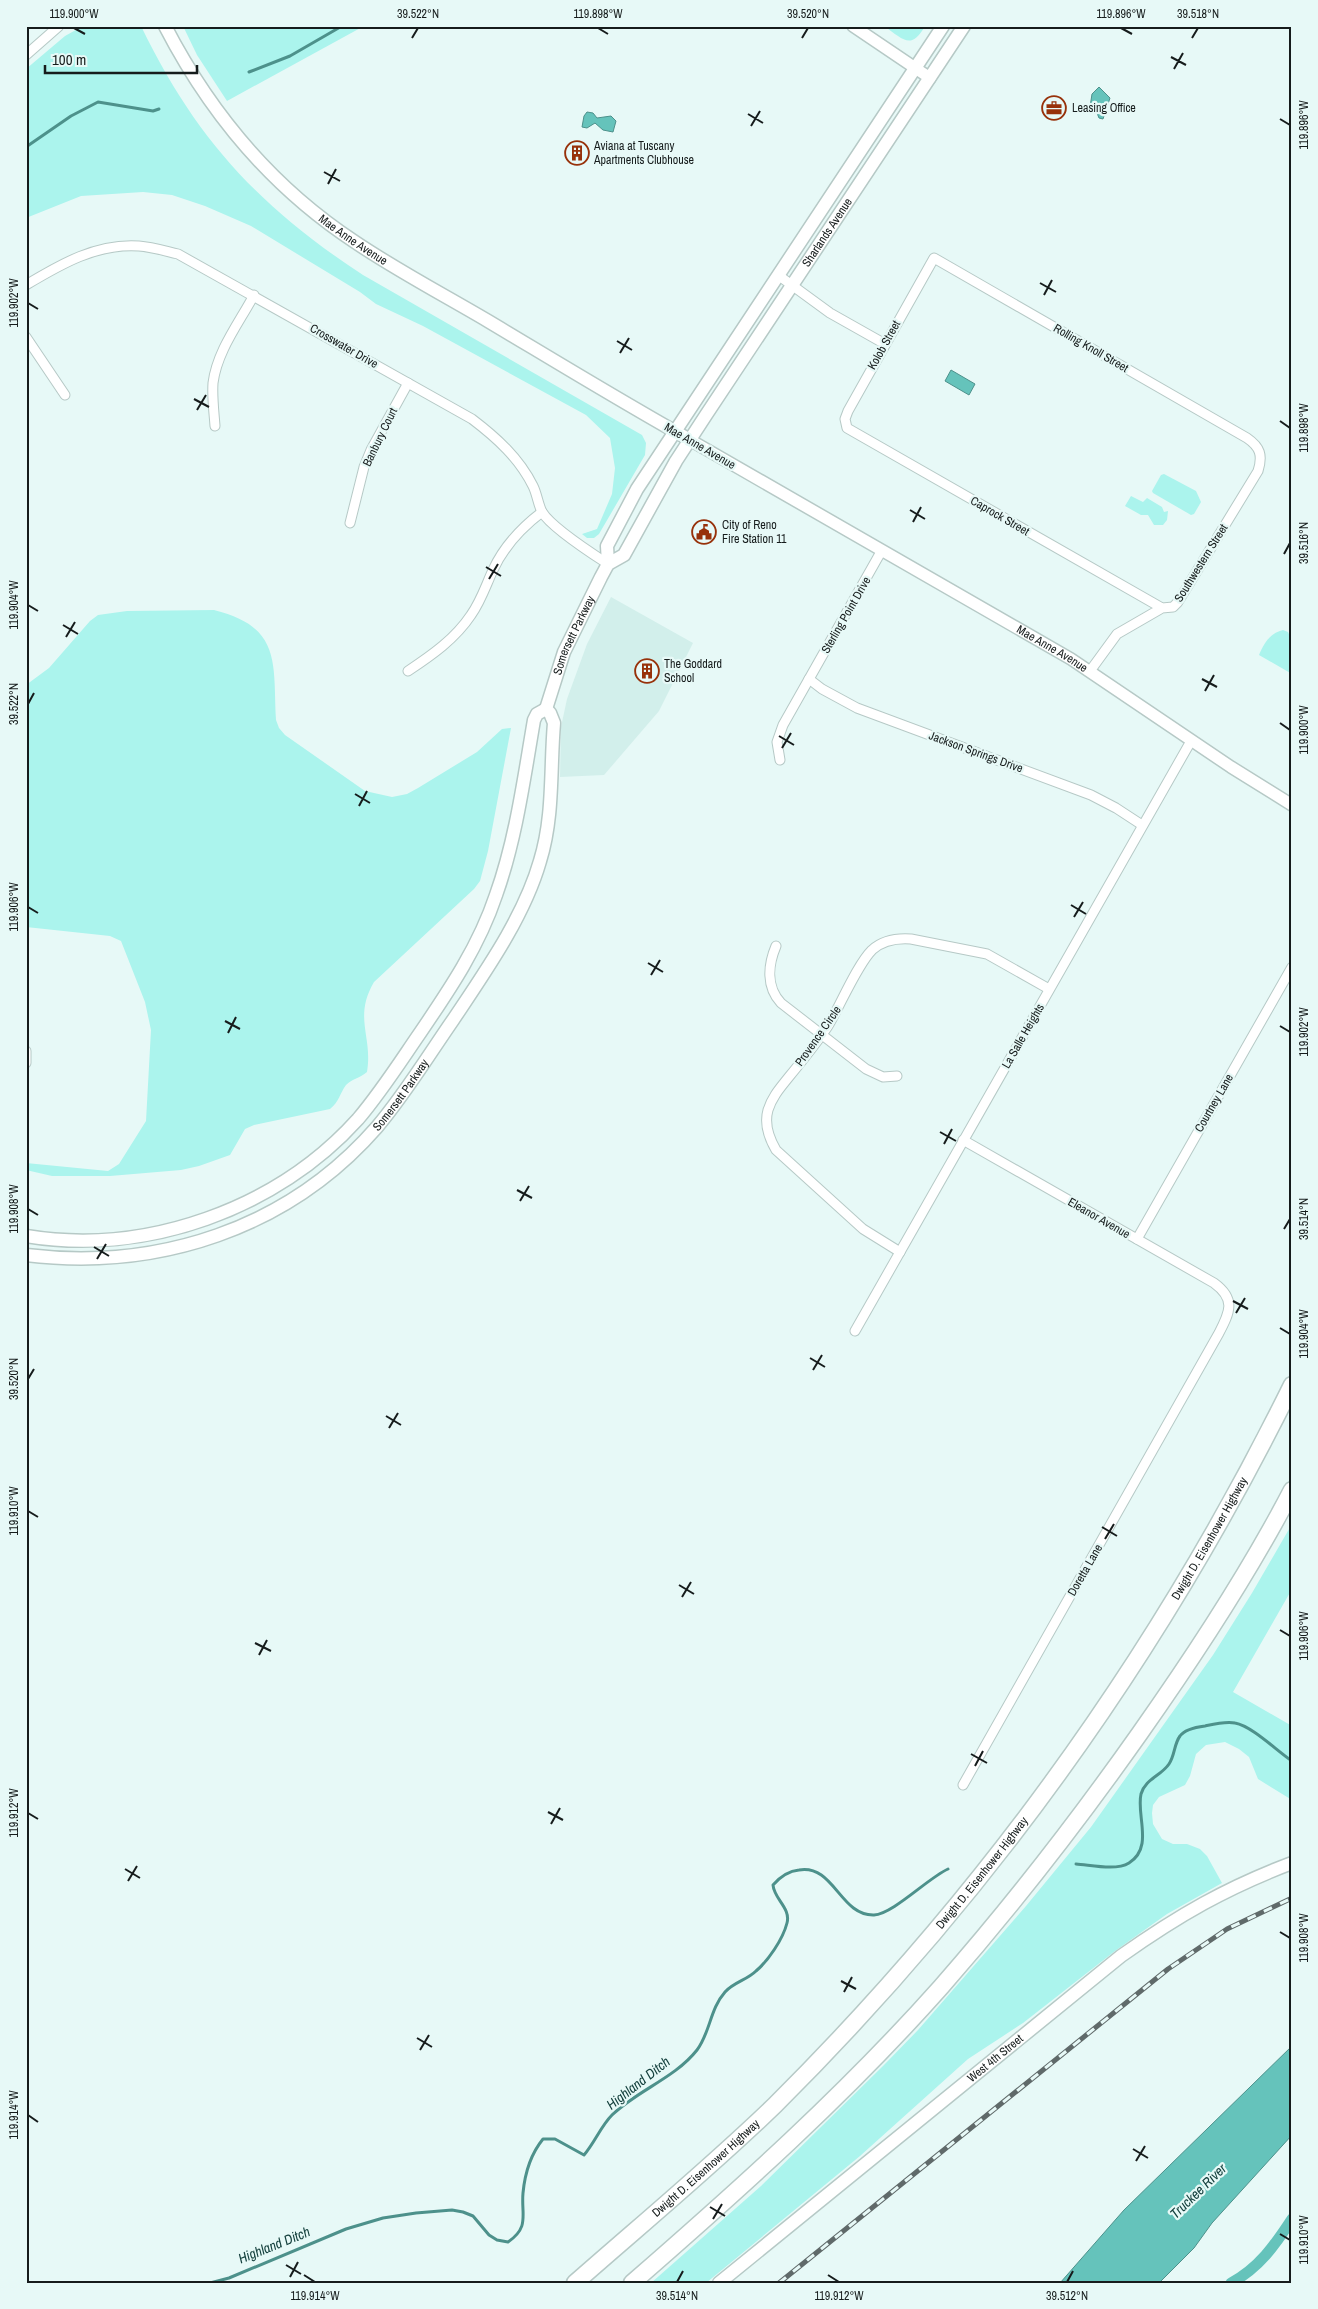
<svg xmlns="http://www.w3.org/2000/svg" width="1318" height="2309" font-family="'Archivo Narrow',sans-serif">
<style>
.built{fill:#d2efeb}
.green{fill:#abf4ed}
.water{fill:#65c3bb;stroke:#4d918b}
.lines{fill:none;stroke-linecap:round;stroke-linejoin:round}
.stream{stroke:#4d918b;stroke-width:3}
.canal{stroke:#65c3bb;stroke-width:11}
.minor-casing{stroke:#b6c9c6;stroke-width:11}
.tertiary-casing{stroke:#b6c9c6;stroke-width:14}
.secondary-casing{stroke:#b6c9c6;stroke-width:15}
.motorway-casing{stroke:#b6c9c6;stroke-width:19}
.minor{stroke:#fff;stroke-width:9}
.tertiary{stroke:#fff;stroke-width:11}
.secondary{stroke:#fff;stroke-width:12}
.motorway{stroke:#fff;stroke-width:16}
.rail-casing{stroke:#606a6a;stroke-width:5}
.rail{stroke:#e7f9f7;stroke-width:3;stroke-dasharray:9;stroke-linecap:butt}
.ticks{fill:none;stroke:#161c1c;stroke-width:2}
.labels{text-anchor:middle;stroke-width:4.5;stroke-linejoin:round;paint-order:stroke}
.poi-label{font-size:12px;fill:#161c1c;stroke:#e7f9f7;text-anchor:start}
.street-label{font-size:12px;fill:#161c1c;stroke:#e7f9f7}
.water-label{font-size:14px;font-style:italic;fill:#14403d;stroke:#e7f9f7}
.neatline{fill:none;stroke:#161c1c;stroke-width:2}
.ticks-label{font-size:12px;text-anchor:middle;fill:#161c1c}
</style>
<rect width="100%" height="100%" fill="#e7f9f7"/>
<!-- built -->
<path class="built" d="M611 597 693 643 659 711 604 775 560 777 561 727 567 699 587 644Z"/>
<!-- green -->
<g class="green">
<path d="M83 26H141C195 138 259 207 363 275L642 435 646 443 645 455 599 534 594 538H587L582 534 597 529 612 494 615 468 610 438 586 415 423 326 376 304 360 292 251 226 205 206 172 195 143 192 81 196 26 218V69L65 36Z"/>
<path d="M183 26H364L227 101 197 55Z"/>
<path d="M884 26H925C911 51 903 39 884 26Z"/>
<path d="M1164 474 1196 491 1201 502 1194 514 1191 515 1153 493 1152 491 1161 475Z"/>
<path d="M1131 496 1143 502 1147 498 1162 507 1164 512 1168 511 1167 520 1163 525H1154L1148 515H1141L1125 506Z"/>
<path d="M214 610C282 627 273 663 276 720L279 728 285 735 365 791 392 797 407 794 418 788 477 752 502 729 511 728 488 851 480 881 474 889 374 982C353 1018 373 1036 367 1072 360 1078 352 1079 346 1085 340 1093 339 1102 330 1109L254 1125 245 1129 230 1155 199 1166 181 1170 110 1176H52L26 1170V1163L108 1171 119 1164 146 1121 151 1030 145 1002 121 941 110 936 26 927V685L49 668 90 621 98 615 127 611Z"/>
<path d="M1283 630 1288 632 1292 641V674L1259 655C1264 643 1270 633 1283 630Z"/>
<path d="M1292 1524V1589L1233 1692 1292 1726V1800L1258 1779 1249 1757 1239 1749 1225 1742 1206 1745 1196 1754 1190 1776 1185 1785 1159 1797 1153 1805 1152 1813 1153 1824 1162 1839 1173 1844H1187L1200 1849 1207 1856 1222 1883 1167 1914 1115 1951 1023 2023 968 2059 860 2156 706 2283H651L761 2186 884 2065 918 2030 1026 1906 1091 1827 1213 1655 1252 1593Z"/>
</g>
<!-- water -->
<g class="water">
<path d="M1099 87 1110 98 1103 119 1099 118 1097 113 1090 107 1092 94Z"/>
<path d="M587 112 593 113 597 118 611 116 616 121 613 132 603 130 595 123 587 128 582 127 584 116Z"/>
<path d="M951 370 975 384 969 395 945 381Z"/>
<path d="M1292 2046V2135L1212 2223 1194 2248 1159 2283H1060L1124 2210Z"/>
</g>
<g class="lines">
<!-- stream -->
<g class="stream">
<path d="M249 72 290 56 342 26"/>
<path d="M26 147 71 116 98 102 153 111 159 109"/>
<path d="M1076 1864C1091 1865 1116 1871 1129 1863 1154 1847 1136 1816 1141 1794 1145 1779 1161 1776 1169 1764 1175 1755 1174 1744 1180 1736 1185 1729 1197 1727 1205 1726 1214 1724 1226 1721 1235 1723 1252 1726 1277 1751 1292 1761"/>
<path d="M210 2283 229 2278 346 2229 383 2218 416 2213 452 2210 463 2212 473 2216 489 2235 497 2240 508 2242C530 2227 521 2215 523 2193 525 2172 530 2155 543 2139H555L584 2155C595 2142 601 2126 612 2115 638 2090 675 2078 697 2050 710 2033 710 2009 725 1992 734 1982 747 1980 756 1971 768 1961 783 1939 787 1923 791 1908 774 1899 773 1885 780 1877 788 1871 799 1870 834 1864 840 1916 874 1915 893 1914 928 1878 948 1869"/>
</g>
<!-- canal -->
<path class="canal" d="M1231 2283C1259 2268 1275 2245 1292 2219"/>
<!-- minor casing -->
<g class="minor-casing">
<g id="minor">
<path d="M26 55 59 26"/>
<path d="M778 275 830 313 885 344"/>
<path d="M26 285C61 264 97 243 139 246 152 247 165 251 178 254L472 419C497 438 519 458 533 486 537 494 538 504 542 512 552 528 591 553 608 564"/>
<path d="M26 337 65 395"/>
<path d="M215 426C214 412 212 397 213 383 217 351 239 323 254 295"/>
<path d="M350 523 364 467 371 450 408 383"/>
<path d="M408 671C432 655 455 639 471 615 481 601 486 585 493 570 504 546 521 528 542 512"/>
<path d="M1090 671 1117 634 1162 608 1173 607 1178 602 1258 471C1263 455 1260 447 1247 438L934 258 848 411 845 419 847 428 1162 608"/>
<path d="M809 679 822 689 857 708 1091 795 1116 808 1142 825"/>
<path d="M780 760 777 742 783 725 882 550"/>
<path d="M776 946C768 965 766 987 781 1003L866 1069 883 1077 897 1076"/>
<path d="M26 1051V1063"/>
<path d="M1137 1239 1292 967"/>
<path d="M900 1252 863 1229 776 1150C769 1138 764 1124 768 1110 772 1097 780 1088 788 1078 802 1061 816 1044 828 1026 840 1006 857 965 872 950 883 940 897 938 911 939L987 954 1049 989"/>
<path d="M855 1331 1191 741"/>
<path d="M963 1785 1219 1333C1230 1312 1236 1299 1214 1283L963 1140"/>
</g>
</g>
<!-- tertiary casing -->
<g class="tertiary-casing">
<g id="tertiary">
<path d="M853 26 930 78"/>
<path id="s1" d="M690 440 1071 659 1231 767 1292 805"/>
</g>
</g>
<!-- secondary casing -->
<g class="secondary-casing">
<g id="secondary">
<path id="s2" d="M165 26C210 113 273 188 355 242 398 271 444 295 488 321 555 361 622 402 690 440"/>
<path d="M608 564 607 546 637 489 943 26"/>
<path id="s3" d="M546 709 564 652 601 577 608 564 624 555 676 461 706 415 964 26"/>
<path d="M26 1236C146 1256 277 1209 358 1119 381 1092 400 1062 420 1033 450 989 479 946 496 895 516 839 524 778 534 720L537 714 546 709"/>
<path id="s4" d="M26 1255C158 1271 288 1229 377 1127 405 1094 428 1056 453 1020 485 972 524 917 540 861 554 816 550 769 554 723L550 713 546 709"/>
<path id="s5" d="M719 2283 1121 1956C1179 1915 1226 1888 1292 1863"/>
</g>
</g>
<!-- motorway casing -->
<g class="motorway-casing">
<g id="motorway">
<path id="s6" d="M575 2283C642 2224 711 2167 775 2105 987 1894 1160 1653 1292 1385"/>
<path d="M632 2283C740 2189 846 2094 941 1987 1012 1906 1078 1821 1140 1733 1195 1655 1248 1575 1292 1490"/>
</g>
</g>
<!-- minor -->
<use href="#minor" class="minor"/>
<!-- tertiary -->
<use href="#tertiary" class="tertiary"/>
<!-- secondary -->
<use href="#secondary" class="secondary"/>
<!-- motorway -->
<use href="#motorway" class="motorway"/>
<!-- rail casing -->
<g class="rail-casing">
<path id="rail" d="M779 2283 1168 1969 1227 1929 1292 1898"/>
</g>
<!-- rail -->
<use href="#rail" class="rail"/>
</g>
<!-- ticks -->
<path class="ticks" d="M74 28 85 34M598 28 608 34M1121 28 1132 34M412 38 418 28M802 38 808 28M1192 38 1198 28M1171 57 1186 65M1174 69 1183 53M748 114 763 123M1280 119 1290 125M751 126 760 111M324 172 340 181M328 184 336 169M1040 283 1056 292M1044 295 1052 280M28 303 38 309M617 341 632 350M620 353 629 338M194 399 209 407M197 410 206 395M1280 421 1290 428M910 510 925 519M913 522 921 507M1284 554 1290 543M486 567 501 576M489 579 498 564M28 605 38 611M63 625 78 634M66 637 75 622M1202 679 1217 687M1205 691 1214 675M28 704 34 693M1280 723 1290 730M779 736 794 745M782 748 791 733M355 794 370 803M359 806 367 791M1071 905 1086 914M28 907 38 913M1074 917 1083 902M648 963 663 972M651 975 660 960M225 1021 240 1029M1280 1026 1290 1032M228 1033 236 1017M940 1132 956 1141M944 1144 952 1129M517 1190 532 1198M520 1201 529 1186M28 1209 38 1215M1284 1229 1290 1219M94 1247 109 1256M97 1259 106 1244M1233 1301 1248 1309M1236 1313 1245 1298M1280 1328 1290 1334M810 1358 825 1367M813 1370 822 1355M28 1379 34 1369M386 1416 401 1425M389 1428 398 1413M28 1511 38 1517M1102 1527 1117 1536M1105 1539 1114 1524M679 1585 694 1594M682 1597 691 1582M1280 1630 1290 1636M255 1643 271 1651M259 1655 267 1640M971 1754 987 1763M975 1766 983 1751M548 1812 563 1820M28 1813 38 1819M551 1824 560 1808M125 1869 140 1878M128 1881 137 1866M1280 1932 1290 1938M841 1981 856 1989M844 1992 852 1977M417 2038 432 2047M420 2050 429 2035M28 2115 38 2122M1133 2149 1148 2158M1136 2161 1145 2146M710 2207 725 2216M713 2219 722 2204M1280 2234 1290 2240M286 2265 301 2274M304 2275 315 2282M828 2275 839 2282M290 2277 298 2262M677 2282 683 2271M1067 2282 1073 2271"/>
<!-- icons -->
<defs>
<g id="office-ring" transform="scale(1.25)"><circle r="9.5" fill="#e7f9f7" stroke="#97310a" stroke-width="1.5"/><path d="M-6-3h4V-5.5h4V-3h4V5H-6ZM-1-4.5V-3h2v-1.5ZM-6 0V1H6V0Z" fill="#97310a"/></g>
<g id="building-ring" transform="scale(1.25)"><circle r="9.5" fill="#e7f9f7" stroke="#97310a" stroke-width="1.5"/><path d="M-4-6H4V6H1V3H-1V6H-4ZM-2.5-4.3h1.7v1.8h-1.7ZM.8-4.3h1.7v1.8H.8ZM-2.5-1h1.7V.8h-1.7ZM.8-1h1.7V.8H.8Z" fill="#97310a"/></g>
<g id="civic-ring" transform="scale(1.25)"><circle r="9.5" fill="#e7f9f7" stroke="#97310a" stroke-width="1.5"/><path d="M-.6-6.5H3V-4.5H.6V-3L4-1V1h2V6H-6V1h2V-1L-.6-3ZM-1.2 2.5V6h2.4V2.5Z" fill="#97310a"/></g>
</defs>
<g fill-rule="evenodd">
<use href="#office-ring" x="1054" y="108"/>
<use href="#building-ring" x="577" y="153"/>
<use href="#civic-ring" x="704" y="532"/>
<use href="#building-ring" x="647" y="671"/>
</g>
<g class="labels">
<!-- poi labels -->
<g class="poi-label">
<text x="1072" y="112">Leasing Office</text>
<text x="594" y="150">Aviana at Tuscany<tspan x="594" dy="14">Apartments Clubhouse</tspan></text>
<text x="722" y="529">City of Reno<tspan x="722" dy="14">Fire Station 11</tspan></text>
<text x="664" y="668">The Goddard<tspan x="664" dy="14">School</tspan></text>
</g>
<!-- street labels -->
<g class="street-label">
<text dy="4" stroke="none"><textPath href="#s3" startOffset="558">Sharlands Avenue</textPath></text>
<text dy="4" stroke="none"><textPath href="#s2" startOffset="288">Mae Anne Avenue</textPath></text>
<text transform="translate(884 345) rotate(-61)" y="4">Kolob Street</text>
<text transform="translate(344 346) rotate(30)" y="4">Crosswater Drive</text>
<text transform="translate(1091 348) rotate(30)" y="4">Rolling Knoll Street</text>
<text transform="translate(380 437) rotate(-64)" y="4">Banbury Court</text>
<text transform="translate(700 446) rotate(30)" y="4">Mae Anne Avenue</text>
<text transform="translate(1000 516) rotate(30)" y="4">Caprock Street</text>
<text transform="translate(1201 563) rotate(-58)" y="4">Southwestern Street</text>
<text transform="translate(846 615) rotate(-60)" y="4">Sterling Point Drive</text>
<text dy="4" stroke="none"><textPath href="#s3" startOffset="79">Somersett Parkway</textPath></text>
<text dy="4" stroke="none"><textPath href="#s1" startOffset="418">Mae Anne Avenue</textPath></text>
<text transform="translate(976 752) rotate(20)" y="4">Jackson Springs Drive</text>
<text transform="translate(818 1036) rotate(-55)" y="4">Provence Circle</text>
<text transform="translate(1023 1036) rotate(-60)" y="4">La Salle Heights</text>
<text dy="4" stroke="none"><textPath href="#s4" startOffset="429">Somersett Parkway</textPath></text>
<text transform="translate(1214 1103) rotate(-60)" y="4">Courtney Lane</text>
<text transform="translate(1099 1218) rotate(30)" y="4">Eleanor Avenue</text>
<text dy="4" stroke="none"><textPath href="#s6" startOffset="984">Dwight D. Eisenhower Highway</textPath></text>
<text transform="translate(1085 1570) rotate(-60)" y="4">Doretta Lane</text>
<text dy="4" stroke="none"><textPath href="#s6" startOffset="579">Dwight D. Eisenhower Highway</textPath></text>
<text dy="4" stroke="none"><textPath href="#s5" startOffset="356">West 4th Street</textPath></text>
<text dy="4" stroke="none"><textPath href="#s6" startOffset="174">Dwight D. Eisenhower Highway</textPath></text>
</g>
<!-- water labels -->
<g class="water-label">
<text transform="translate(638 2083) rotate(-38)" y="5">Highland Ditch</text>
<text transform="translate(1198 2191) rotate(-44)" y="5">Truckee River</text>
<text transform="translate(274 2245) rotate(-22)" y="5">Highland Ditch</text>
</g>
</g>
<!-- border -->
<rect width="1318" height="2309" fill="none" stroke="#e7f9f7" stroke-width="55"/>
<!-- scale -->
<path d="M45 65v8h152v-8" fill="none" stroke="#161c1c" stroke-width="2.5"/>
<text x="52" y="65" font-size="15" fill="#161c1c" stroke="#e7f9f7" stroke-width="4" paint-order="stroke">100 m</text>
<rect x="28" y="28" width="1262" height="2254" class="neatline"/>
<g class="ticks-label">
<text x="74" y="18">119.900°W</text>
<text x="418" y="18">39.522°N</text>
<text x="598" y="18">119.898°W</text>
<text x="808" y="18">39.520°N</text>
<text x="1121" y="18">119.896°W</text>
<text x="1198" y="18">39.518°N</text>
<text transform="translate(1304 125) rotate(-90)" y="4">119.896°W</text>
<text transform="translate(14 303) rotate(-90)" y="4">119.902°W</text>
<text transform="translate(1304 428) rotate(-90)" y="4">119.898°W</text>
<text transform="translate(1304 543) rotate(-90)" y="4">39.516°N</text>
<text transform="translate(14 605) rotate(-90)" y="4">119.904°W</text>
<text transform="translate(14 704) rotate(-90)" y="4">39.522°N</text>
<text transform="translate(1304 730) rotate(-90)" y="4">119.900°W</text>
<text transform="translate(14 907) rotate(-90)" y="4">119.906°W</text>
<text transform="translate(1304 1032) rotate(-90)" y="4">119.902°W</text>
<text transform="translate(14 1209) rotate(-90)" y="4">119.908°W</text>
<text transform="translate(1304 1219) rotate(-90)" y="4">39.514°N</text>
<text transform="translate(1304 1334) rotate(-90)" y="4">119.904°W</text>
<text transform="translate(14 1379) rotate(-90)" y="4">39.520°N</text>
<text transform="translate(14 1511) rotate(-90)" y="4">119.910°W</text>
<text transform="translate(1304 1636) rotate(-90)" y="4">119.906°W</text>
<text transform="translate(14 1813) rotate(-90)" y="4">119.912°W</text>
<text transform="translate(1304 1938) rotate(-90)" y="4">119.908°W</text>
<text transform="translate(14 2115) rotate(-90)" y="4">119.914°W</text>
<text transform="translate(1304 2240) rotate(-90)" y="4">119.910°W</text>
<text x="315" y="2300">119.914°W</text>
<text x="677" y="2300">39.514°N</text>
<text x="839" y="2300">119.912°W</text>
<text x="1067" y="2300">39.512°N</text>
</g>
</svg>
